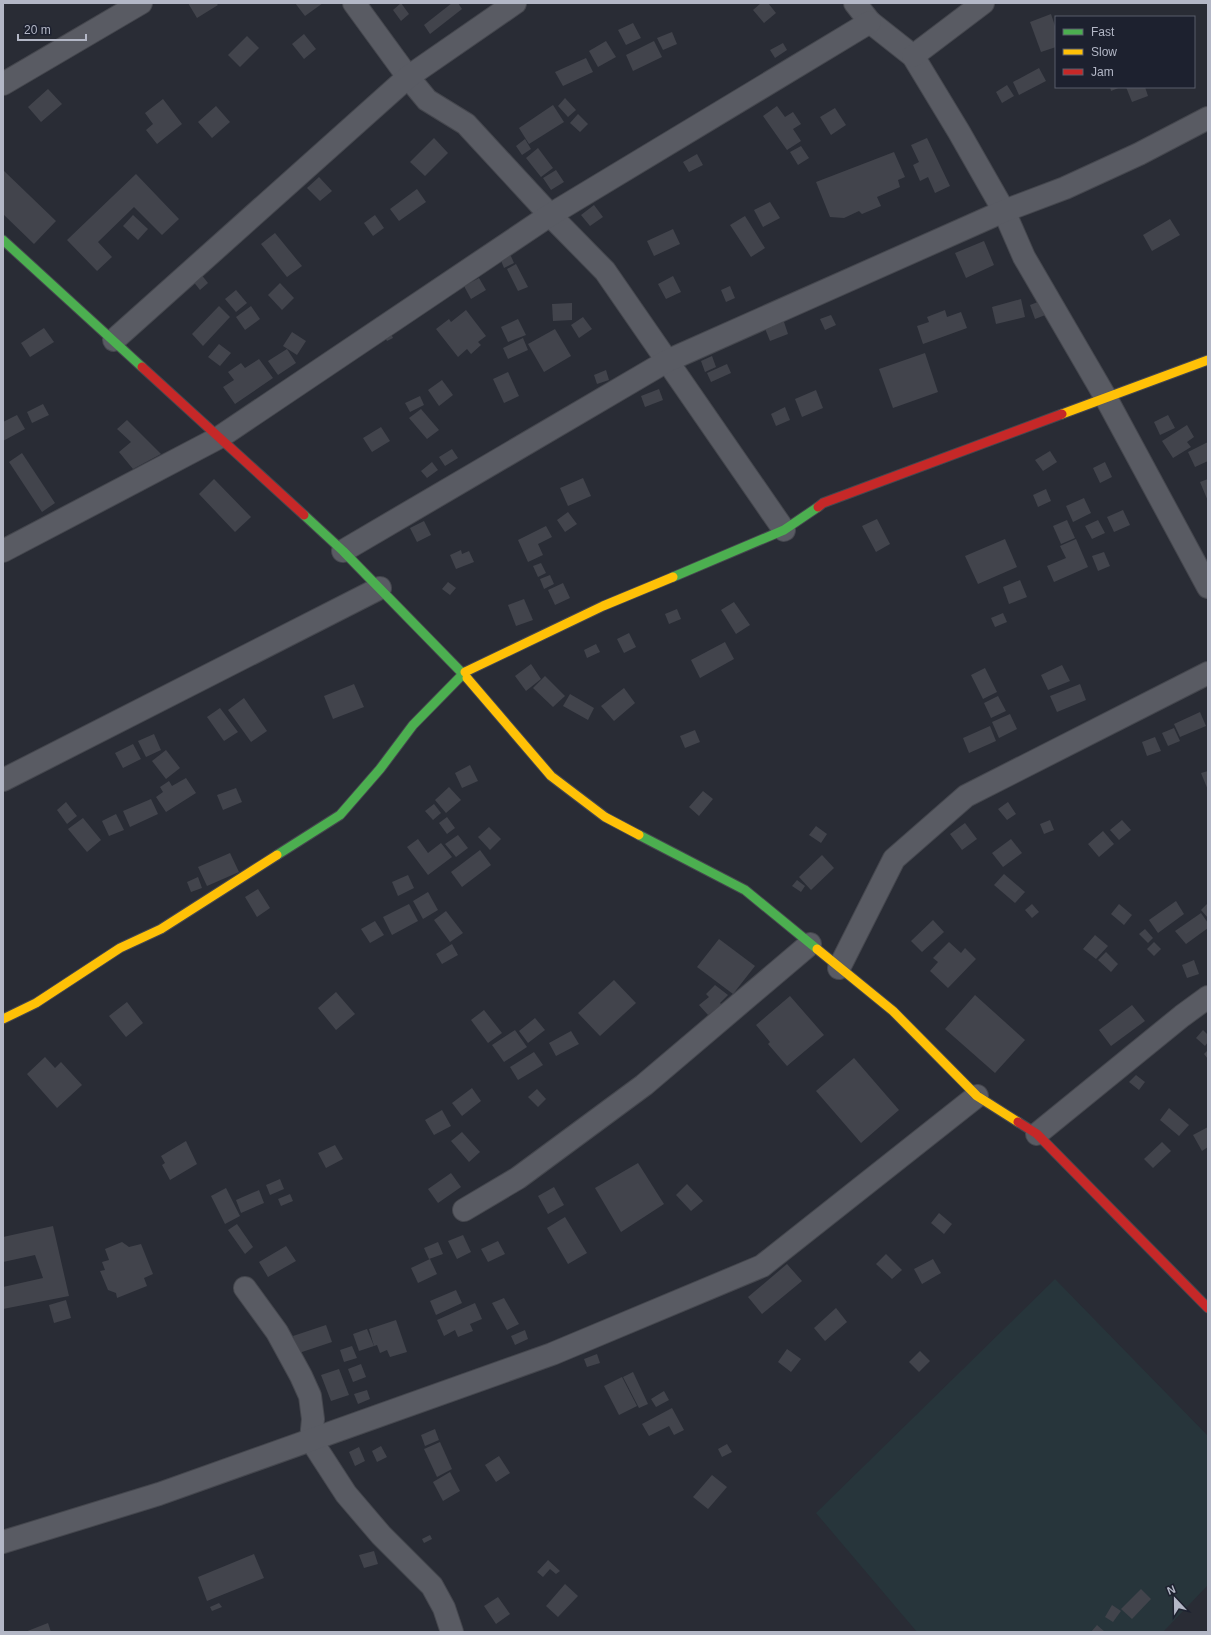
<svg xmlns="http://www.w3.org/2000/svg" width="1211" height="1635" font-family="Arial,sans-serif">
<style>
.green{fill:#27353b}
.building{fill:#42444c}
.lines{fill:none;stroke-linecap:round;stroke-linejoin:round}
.street-casing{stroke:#45474e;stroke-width:24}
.fast-casing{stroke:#45474e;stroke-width:11}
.slow-casing{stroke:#45474e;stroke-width:11}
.jam-casing{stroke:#45474e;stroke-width:11}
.street{stroke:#595b63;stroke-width:22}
.fast{stroke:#4caf50;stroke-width:9}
.slow{stroke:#ffc107;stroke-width:9}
.jam{stroke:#c62828;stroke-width:9}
</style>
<rect width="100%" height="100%" fill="#292c35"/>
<!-- green -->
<path class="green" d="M1055 1279 1208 1436V1585L1163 1632H917L816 1513Z"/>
<!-- building -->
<g class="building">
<path d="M188 3H216L218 5 197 18Z"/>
<path d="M295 3H323L305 16Z"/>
<path d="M401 3 409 14 401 21 393 10Z"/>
<path d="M452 3H458L462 9 430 34 424 25Z"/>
<path d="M761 3H768L776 13 764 23 753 10Z"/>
<path d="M1051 14 1056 29V47L1041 52 1030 22Z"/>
<path d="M633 23 641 38 626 45 618 30Z"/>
<path d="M672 32 677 44 663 50 657 38Z"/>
<path d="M304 34 316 49 304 59 292 44Z"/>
<path d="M247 36 259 48 240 67 228 55Z"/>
<path d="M606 41 616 57 598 67 589 51Z"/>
<path d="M654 41 662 57 633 71 626 55Z"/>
<path d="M783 43 787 50 775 58 770 50Z"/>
<path d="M586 58 593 72 563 86 555 72Z"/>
<path d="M1039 68 1046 81 1019 95 1013 82Z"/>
<path d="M1007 85 1014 96 1002 103 996 92Z"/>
<path d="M1110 87H1121L1111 91Z"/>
<path d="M1126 87H1145L1148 96 1132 102Z"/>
<path d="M48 89 62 104 41 122 28 107Z"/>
<path d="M565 98 576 110 568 117 558 106Z"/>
<path d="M163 99 182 124 157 144 146 130 153 124 145 113Z"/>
<path d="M553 105 564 122 529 144 519 128Z"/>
<path d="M216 106 230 122 212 138 198 122Z"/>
<path d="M777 106 785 117 793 112 801 124 793 129 801 141 787 150 763 116Z"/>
<path d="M835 108 846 125 831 135 820 117Z"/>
<path d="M578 114 588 124 580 132 570 123Z"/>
<path d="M434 138 448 153 425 176 410 162Z"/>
<path d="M927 138 950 186 935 193 928 177 920 181 913 165 919 162 911 145Z"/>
<path d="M525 139 531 149 522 155 516 146Z"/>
<path d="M801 146 809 158 798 165 790 152Z"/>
<path d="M538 148 553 168 541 177 526 158Z"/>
<path d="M894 152 905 177 898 180 900 187 877 197 881 206 862 214 859 211 844 218 830 217 816 182Z"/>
<path d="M697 154 703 165 689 172 683 162Z"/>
<path d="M3 170 56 221 34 244 3 214Z"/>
<path d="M556 170 564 182 551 190 543 178Z"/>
<path d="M136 174 179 219 162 235 134 207 98 242 112 257 97 271 67 240Z"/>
<path d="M319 177 332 191 320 201 307 188Z"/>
<path d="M417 189 426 202 399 221 390 209Z"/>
<path d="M770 202 780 218 763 227 754 210Z"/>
<path d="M594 205 603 217 590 226 581 215Z"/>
<path d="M133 215 148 229 138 240 123 226Z"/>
<path d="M375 215 384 228 373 236 364 223Z"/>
<path d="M745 216 765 248 751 257 730 225Z"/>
<path d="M1170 219 1180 235 1152 251 1143 235Z"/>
<path d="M673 229 680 244 654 256 647 241Z"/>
<path d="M275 233 302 266 287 277 261 244Z"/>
<path d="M984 241 994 265 966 278 955 253Z"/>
<path d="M510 254 514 263 504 268 500 258Z"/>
<path d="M516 264 528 287 518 291 507 269Z"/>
<path d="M200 273 208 283 200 290 192 280Z"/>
<path d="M673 276 681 292 666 299 658 284Z"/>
<path d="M479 278 486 290 471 299 464 286Z"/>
<path d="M280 283 294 298 282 310 268 295Z"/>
<path d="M730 286 735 298 726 302 721 290Z"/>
<path d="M236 290 247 303 236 312 225 299Z"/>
<path d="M1021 299 1025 317 996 324 992 307Z"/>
<path d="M1043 300 1048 314 1035 319 1030 305Z"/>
<path d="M572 303V320L553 321 552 304Z"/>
<path d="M219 306 230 317 203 346 192 334Z"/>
<path d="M251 306 260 319 245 330 236 317Z"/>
<path d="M466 310 486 336 478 342 481 345 471 354 467 349 458 357 436 329 449 319 451 322Z"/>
<path d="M945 310 947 317 961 312 967 328 923 344 917 326 929 322 927 317Z"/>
<path d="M831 315 836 325 825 330 820 319Z"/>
<path d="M583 317 592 329 579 338 571 325Z"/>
<path d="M518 319 526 335 508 342 501 327Z"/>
<path d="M783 319 788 334 770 341 764 326Z"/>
<path d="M44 328 54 342 30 357 21 343Z"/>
<path d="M555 329 571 356 544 372 528 344Z"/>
<path d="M390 331 393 338 387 341 383 334Z"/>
<path d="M292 332 306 341 297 355 283 346Z"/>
<path d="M523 338 528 350 508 359 503 348Z"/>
<path d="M219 344 231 353 220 366 208 357Z"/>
<path d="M287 349 296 363 278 375 268 361Z"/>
<path d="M925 353 938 392 893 408 879 369Z"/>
<path d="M712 356 716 367 705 372 701 361Z"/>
<path d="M259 359 273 378 235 404 223 387 234 380 228 372 241 363 245 368Z"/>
<path d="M727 364 731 373 711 382 707 373Z"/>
<path d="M606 370 609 380 597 384 594 375Z"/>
<path d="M508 372 519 396 504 403 493 379Z"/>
<path d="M442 380 453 395 439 406 428 390Z"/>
<path d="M659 389 663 400 645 407 641 396Z"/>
<path d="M816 390 823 408 802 417 795 399Z"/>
<path d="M420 396 424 405 410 412 405 403Z"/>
<path d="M43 404 49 415 32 423 27 412Z"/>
<path d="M785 407 790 420 776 426 771 414Z"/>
<path d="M421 409 439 430 427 439 409 418Z"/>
<path d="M17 415 25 429 3 441V422Z"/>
<path d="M1168 415 1175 428 1160 435 1154 422Z"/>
<path d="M127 420 161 454 133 469 119 452 131 442 117 429Z"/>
<path d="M1187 425 1194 437 1187 442 1191 447 1173 458 1162 441Z"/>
<path d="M381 427 390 441 372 452 363 438Z"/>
<path d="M1208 442V461L1195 467 1188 452Z"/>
<path d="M452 449 458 458 445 466 439 457Z"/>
<path d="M1050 451 1057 462 1043 471 1035 460Z"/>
<path d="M22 453 55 503 42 512 9 462Z"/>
<path d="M432 462 438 470 427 478 421 471Z"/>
<path d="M1105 462 1112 477 1100 483 1093 468Z"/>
<path d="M583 478 591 496 568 506 560 488Z"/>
<path d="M214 479 251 517 235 532 199 494Z"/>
<path d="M1208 479V501L1200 482Z"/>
<path d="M1046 489 1051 501 1038 507 1033 495Z"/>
<path d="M1084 498 1091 513 1073 522 1066 506Z"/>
<path d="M1123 510 1130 525 1114 532 1107 517Z"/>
<path d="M568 512 577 524 565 532 557 520Z"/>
<path d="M877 519 890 544 876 552 862 526Z"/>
<path d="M1067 520 1075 538 1061 544 1053 526Z"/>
<path d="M1098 520 1105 533 1092 539 1085 526Z"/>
<path d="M424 521 431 535 417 542 410 528Z"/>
<path d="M546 526 552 537 538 544 543 555 528 562 518 540Z"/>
<path d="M1005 539 1017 567 978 584 965 556Z"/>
<path d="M1076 539 1088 567 1054 582 1047 566 1066 558 1060 546Z"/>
<path d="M461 550 462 554 469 551 474 562 456 569 450 555Z"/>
<path d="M1104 552 1110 566 1098 571 1092 556Z"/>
<path d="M541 563 546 573 538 577 533 566Z"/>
<path d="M550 575 554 584 544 589 540 579Z"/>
<path d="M1020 580 1027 597 1009 604 1003 587Z"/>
<path d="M448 582 456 588 450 595 442 589Z"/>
<path d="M563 583 570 598 555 605 548 590Z"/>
<path d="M524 599 533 620 516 626 508 605Z"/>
<path d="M734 602 750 625 736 634 721 610Z"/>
<path d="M677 609 681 619 669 624 665 614Z"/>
<path d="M1003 613 1007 622 995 627 991 618Z"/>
<path d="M629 633 636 647 624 653 617 639Z"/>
<path d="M725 642 734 659 700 678 691 660Z"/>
<path d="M596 644 600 652 587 658 584 650Z"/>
<path d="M531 664 541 679 526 691 515 676Z"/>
<path d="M1062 665 1070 681 1048 690 1041 675Z"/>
<path d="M985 668 997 692 983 699 971 675Z"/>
<path d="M545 676 565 696 553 707 533 688Z"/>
<path d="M354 684 364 707 333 719 324 696Z"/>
<path d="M1080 684 1086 700 1057 712 1050 696Z"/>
<path d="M624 688 635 703 614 721 601 706Z"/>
<path d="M570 694 594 708 588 720 563 706Z"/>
<path d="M998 696 1006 711 991 718 984 703Z"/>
<path d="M244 698 267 731 251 742 228 710Z"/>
<path d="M220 708 238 732 224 741 207 717Z"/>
<path d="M1200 712 1206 726 1180 737 1174 724Z"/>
<path d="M1010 714 1017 729 999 738 992 722Z"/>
<path d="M990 726 996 741 969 753 963 738Z"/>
<path d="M1174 728 1180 741 1168 746 1162 733Z"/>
<path d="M695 730 700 742 685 748 680 736Z"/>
<path d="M154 734 161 750 146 757 138 741Z"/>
<path d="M1155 737 1161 751 1147 756 1142 742Z"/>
<path d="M133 744 141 759 123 768 115 753Z"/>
<path d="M166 750 180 768 166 779 152 761Z"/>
<path d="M470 765 478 781 462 788 455 773Z"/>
<path d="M1208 771V790L1201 773Z"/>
<path d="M186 778 196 793 166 812 156 797 163 792 160 787 169 781 172 786Z"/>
<path d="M449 787 461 800 446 813 435 800Z"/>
<path d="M236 788 242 802 223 810 217 795Z"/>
<path d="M703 791 713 799 699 816 689 807Z"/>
<path d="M151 799 158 814 130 827 123 811Z"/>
<path d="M66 802 77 816 67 824 57 810Z"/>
<path d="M1008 802 1016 814 1007 820 998 809Z"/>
<path d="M434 804 441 813 433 820 425 811Z"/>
<path d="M116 814 124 830 109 836 102 821Z"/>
<path d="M447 817 455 828 447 834 439 823Z"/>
<path d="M83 818 101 840 87 852 68 829Z"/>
<path d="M1050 820 1054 830 1044 834 1040 824Z"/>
<path d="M1122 820 1131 830 1119 840 1110 830Z"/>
<path d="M965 823 977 839 962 850 950 834Z"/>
<path d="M816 826 827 834 821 843 809 835Z"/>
<path d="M489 827 501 839 490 850 478 837Z"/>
<path d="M1103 831 1114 844 1099 857 1088 844Z"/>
<path d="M458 835 468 848 456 857 445 844Z"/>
<path d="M418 839 428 853 441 843 452 857 428 875 407 847Z"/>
<path d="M1011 839 1022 853 1003 867 992 853Z"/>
<path d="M480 850 491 865 462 887 451 872Z"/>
<path d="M230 853 239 872 207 886 198 867Z"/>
<path d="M822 855 834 868 811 890 799 877Z"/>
<path d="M1004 874 1025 892 1015 903 994 885Z"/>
<path d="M408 875 414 888 398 896 392 882Z"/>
<path d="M198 877 202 888 191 892 187 882Z"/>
<path d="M797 880 805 886 801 892 792 886Z"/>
<path d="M258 889 270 908 257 917 245 897Z"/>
<path d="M428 892 438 910 423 919 413 901Z"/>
<path d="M1176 901 1184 914 1158 933 1149 920Z"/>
<path d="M1208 903V918L1201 910Z"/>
<path d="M409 904 418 921 392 935 383 917Z"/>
<path d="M1032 904 1039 912 1032 918 1025 910Z"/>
<path d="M1119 904 1132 915 1124 925 1111 914Z"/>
<path d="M446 911 463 933 450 942 434 920Z"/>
<path d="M1201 913 1208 923V928L1186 944 1175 931Z"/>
<path d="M933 920 944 932 922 952 911 941Z"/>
<path d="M375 921 384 935 370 943 361 929Z"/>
<path d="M1145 929 1153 938 1148 943 1139 934Z"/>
<path d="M1095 935 1108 946 1096 959 1083 949Z"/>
<path d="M719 939 755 966 733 994 697 967Z"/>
<path d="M949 942 961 953 965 948 976 959 948 988 930 971 938 962 933 958Z"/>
<path d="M1154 942 1161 949 1154 956 1147 949Z"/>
<path d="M452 944 458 955 442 964 436 954Z"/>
<path d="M1106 952 1118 964 1111 972 1098 960Z"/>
<path d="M1194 960 1199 974 1187 978 1182 965Z"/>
<path d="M614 980 636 1003 600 1036 578 1013Z"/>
<path d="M715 985 728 995 720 1003 722 1005 708 1015 699 1005 709 997 706 994Z"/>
<path d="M336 992 355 1014 336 1030 318 1008Z"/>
<path d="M975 995 1025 1040 995 1073 945 1029Z"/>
<path d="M790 996 824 1035 787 1066 768 1044 770 1042 756 1025Z"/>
<path d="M127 1002 143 1023 126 1037 109 1016Z"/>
<path d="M1132 1005 1145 1021 1111 1046 1099 1030Z"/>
<path d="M484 1010 502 1033 488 1043 471 1020Z"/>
<path d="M535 1018 545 1030 528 1043 519 1031Z"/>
<path d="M515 1030 527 1047 504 1062 492 1045Z"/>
<path d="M1203 1030 1208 1035V1042L1205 1046 1196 1038Z"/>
<path d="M571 1031 579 1044 556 1056 549 1043Z"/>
<path d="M1208 1050V1059L1204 1054Z"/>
<path d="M534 1052 543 1065 518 1080 510 1067Z"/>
<path d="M45 1057 55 1068 61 1062 82 1085 57 1108 27 1074Z"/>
<path d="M854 1058 899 1110 861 1143 816 1091Z"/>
<path d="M1136 1075 1145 1082 1139 1090 1129 1082Z"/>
<path d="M472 1088 481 1101 462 1116 452 1103Z"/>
<path d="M537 1089 546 1099 538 1107 528 1097Z"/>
<path d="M1169 1108 1189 1125 1179 1136 1160 1120Z"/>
<path d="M442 1110 451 1126 434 1135 425 1120Z"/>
<path d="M1208 1127V1147L1202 1151 1193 1135Z"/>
<path d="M462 1132 480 1152 469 1162 451 1141Z"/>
<path d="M186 1141 197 1164 170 1180 162 1165 165 1163 161 1156Z"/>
<path d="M1162 1142 1171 1151 1153 1168 1144 1159Z"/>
<path d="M335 1145 343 1159 326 1168 318 1153Z"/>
<path d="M638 1163 664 1204 621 1232 595 1188Z"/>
<path d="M451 1173 461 1187 438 1203 428 1189Z"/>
<path d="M280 1179 284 1189 270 1195 266 1185Z"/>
<path d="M687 1184 703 1201 691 1211 676 1195Z"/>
<path d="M554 1187 564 1205 548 1214 538 1196Z"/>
<path d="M226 1188 240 1216 225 1224 211 1196Z"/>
<path d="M259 1190 264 1203 241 1213 236 1200Z"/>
<path d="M290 1194 293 1201 281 1206 278 1199Z"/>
<path d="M939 1213 952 1224 944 1234 931 1223Z"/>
<path d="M565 1217 587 1253 568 1264 547 1228Z"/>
<path d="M237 1224 253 1247 245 1254 228 1230Z"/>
<path d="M53 1226 69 1296 3 1309V1287L43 1278 35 1255 3 1262V1237Z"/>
<path d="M463 1235 471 1252 457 1259 448 1241Z"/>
<path d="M498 1241 505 1254 488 1262 481 1249Z"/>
<path d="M122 1242 129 1247 141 1244 153 1274 144 1278 147 1286 117 1298 116 1293 108 1290 100 1271 105 1270 102 1262 109 1260 105 1249Z"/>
<path d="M438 1242 443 1254 429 1259 424 1248Z"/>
<path d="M286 1246 296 1261 268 1277 259 1262Z"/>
<path d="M886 1254 902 1270 892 1279 876 1264Z"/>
<path d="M430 1259 437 1274 418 1283 411 1268Z"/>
<path d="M933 1259 941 1273 922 1284 914 1269Z"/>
<path d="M787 1264 802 1281 762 1314 748 1297Z"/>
<path d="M456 1290 462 1303 436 1315 430 1301Z"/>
<path d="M504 1298 519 1324 507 1330 492 1303Z"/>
<path d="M66 1300 71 1318 54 1323 49 1305Z"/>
<path d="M475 1303 482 1319 470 1324 473 1331 458 1337 455 1330 444 1336 437 1320Z"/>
<path d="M836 1308 847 1322 825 1341 814 1328Z"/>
<path d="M396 1320 407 1352 390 1357 387 1350 380 1353 377 1345 374 1346 369 1329Z"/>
<path d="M326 1325 332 1342 299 1353 293 1336Z"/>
<path d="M367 1329 374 1346 359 1351 353 1334Z"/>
<path d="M525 1330 528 1339 515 1345 511 1336Z"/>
<path d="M352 1346 357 1358 344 1362 340 1350Z"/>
<path d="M787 1349 801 1359 791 1372 778 1362Z"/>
<path d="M920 1351 930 1361 919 1372 909 1362Z"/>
<path d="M597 1354 600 1363 587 1367 584 1359Z"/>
<path d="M361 1364 366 1377 353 1382 348 1369Z"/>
<path d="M339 1369 349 1395 331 1401 321 1375Z"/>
<path d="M633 1372 648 1404 639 1408 623 1377Z"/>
<path d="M622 1377 637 1406 619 1415 604 1386Z"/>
<path d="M367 1390 370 1399 358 1404 354 1394Z"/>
<path d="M664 1391 669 1400 656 1407 651 1399Z"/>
<path d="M672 1408 684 1430 674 1435 669 1426 649 1436 642 1424Z"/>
<path d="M435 1429 439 1440 425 1446 421 1435Z"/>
<path d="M440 1442 452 1469 437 1477 424 1449Z"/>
<path d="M727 1444 732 1452 722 1457 718 1449Z"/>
<path d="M381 1446 387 1457 377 1462 372 1451Z"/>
<path d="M359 1447 365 1461 355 1466 349 1452Z"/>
<path d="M499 1456 510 1473 496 1482 485 1465Z"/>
<path d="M450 1472 460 1491 443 1501 433 1482Z"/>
<path d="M712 1475 727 1487 708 1509 693 1497Z"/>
<path d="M430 1535 432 1539 424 1543 422 1539Z"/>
<path d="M374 1551 378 1564 364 1568 359 1555Z"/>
<path d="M254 1554 264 1578 207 1601 198 1577Z"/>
<path d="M548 1560 560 1571 556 1574 550 1569 543 1577 537 1572Z"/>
<path d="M565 1584 578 1596 558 1617 546 1606Z"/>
<path d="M1141 1589 1151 1599 1132 1619 1121 1609Z"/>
<path d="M498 1597 510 1614 496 1624 484 1606Z"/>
<path d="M219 1603 222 1607 212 1611 210 1607Z"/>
<path d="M1112 1605 1121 1611 1113 1622 1105 1617Z"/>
<path d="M48 1623 51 1632H25Z"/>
<path d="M1097 1625 1105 1632H1091Z"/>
</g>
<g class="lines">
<!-- street casing -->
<g class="street-casing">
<g id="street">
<path d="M354 3 408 77 427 100 466 124 550 215 605 271 784 530"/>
<path d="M855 3 870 22 913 56 959 132 1004 211 1024 257 1106 398 1208 587"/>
<path d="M913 56 983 3"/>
<path d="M3 84 141 3"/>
<path d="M114 340 408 77 515 3"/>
<path d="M3 551 220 437 550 215 870 22"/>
<path d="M343 551 667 361 1004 211 1065 188 1139 154 1208 118"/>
<path d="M3 780 380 588"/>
<path d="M839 968 894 859 966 796 1208 673"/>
<path d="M1037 1134 1182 1016 1208 997"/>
<path d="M464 1210 518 1178 644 1085 810 944"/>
<path d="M245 1288 277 1332 301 1376 310 1396 313 1419 311 1440 346 1494 381 1535 432 1586 444 1608 452 1632"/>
<path d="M3 1542 159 1494 552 1354 762 1266 977 1096"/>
</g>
</g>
<!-- fast casing -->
<g class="fast-casing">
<g id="fast">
<path d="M3 240 142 367"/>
<path d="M304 515 343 551 467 678"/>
<path d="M673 577 784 530 818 507"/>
<path d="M639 835 745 890 817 949"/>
<path d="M277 855 340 815 380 769 413 725 465 672"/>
</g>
</g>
<!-- slow casing -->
<g class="slow-casing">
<g id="slow">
<path d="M1062 414 1208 360"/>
<path d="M465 672 603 606 673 577"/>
<path d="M467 678 551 776 605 817 639 835"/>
<path d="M817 949 893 1011 977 1096 1018 1122"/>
<path d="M3 1019 36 1003 120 948 161 929 277 855"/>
</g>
</g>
<!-- jam casing -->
<g class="jam-casing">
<g id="jam">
<path d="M142 367 304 515"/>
<path d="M818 507 823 503 1062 414"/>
<path d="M1018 1122 1037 1134 1208 1308"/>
</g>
</g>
<!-- street -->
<use href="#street" class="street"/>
<!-- fast -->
<use href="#fast" class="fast"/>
<!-- slow -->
<use href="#slow" class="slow"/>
<!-- jam -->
<use href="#jam" class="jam"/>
</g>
<!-- border -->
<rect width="1211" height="1635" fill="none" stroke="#b3b7c6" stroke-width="8"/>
<!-- legend -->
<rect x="1055" y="16" width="140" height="72" fill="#1d212f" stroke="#595d6b"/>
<rect x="1063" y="29" width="20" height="6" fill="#4caf50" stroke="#595d6b"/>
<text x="1091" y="36" font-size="12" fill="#b3b7c6">Fast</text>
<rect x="1063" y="49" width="20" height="6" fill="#ffc107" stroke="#595d6b"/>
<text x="1091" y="56" font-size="12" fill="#b3b7c6">Slow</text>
<rect x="1063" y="69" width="20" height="6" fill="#c62828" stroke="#595d6b"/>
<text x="1091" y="76" font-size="12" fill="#b3b7c6">Jam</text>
<!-- north arrow -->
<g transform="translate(1175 1599) rotate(338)" stroke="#1d212f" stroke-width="3" paint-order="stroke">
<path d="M0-3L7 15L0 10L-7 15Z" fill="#b3b7c6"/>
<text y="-6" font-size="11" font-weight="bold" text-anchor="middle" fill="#b3b7c6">N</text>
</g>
<!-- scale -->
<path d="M18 34v6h68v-6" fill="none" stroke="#b3b7c6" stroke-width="2"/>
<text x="24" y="34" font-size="12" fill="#b3b7c6" stroke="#1d212f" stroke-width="3" paint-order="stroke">20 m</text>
</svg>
